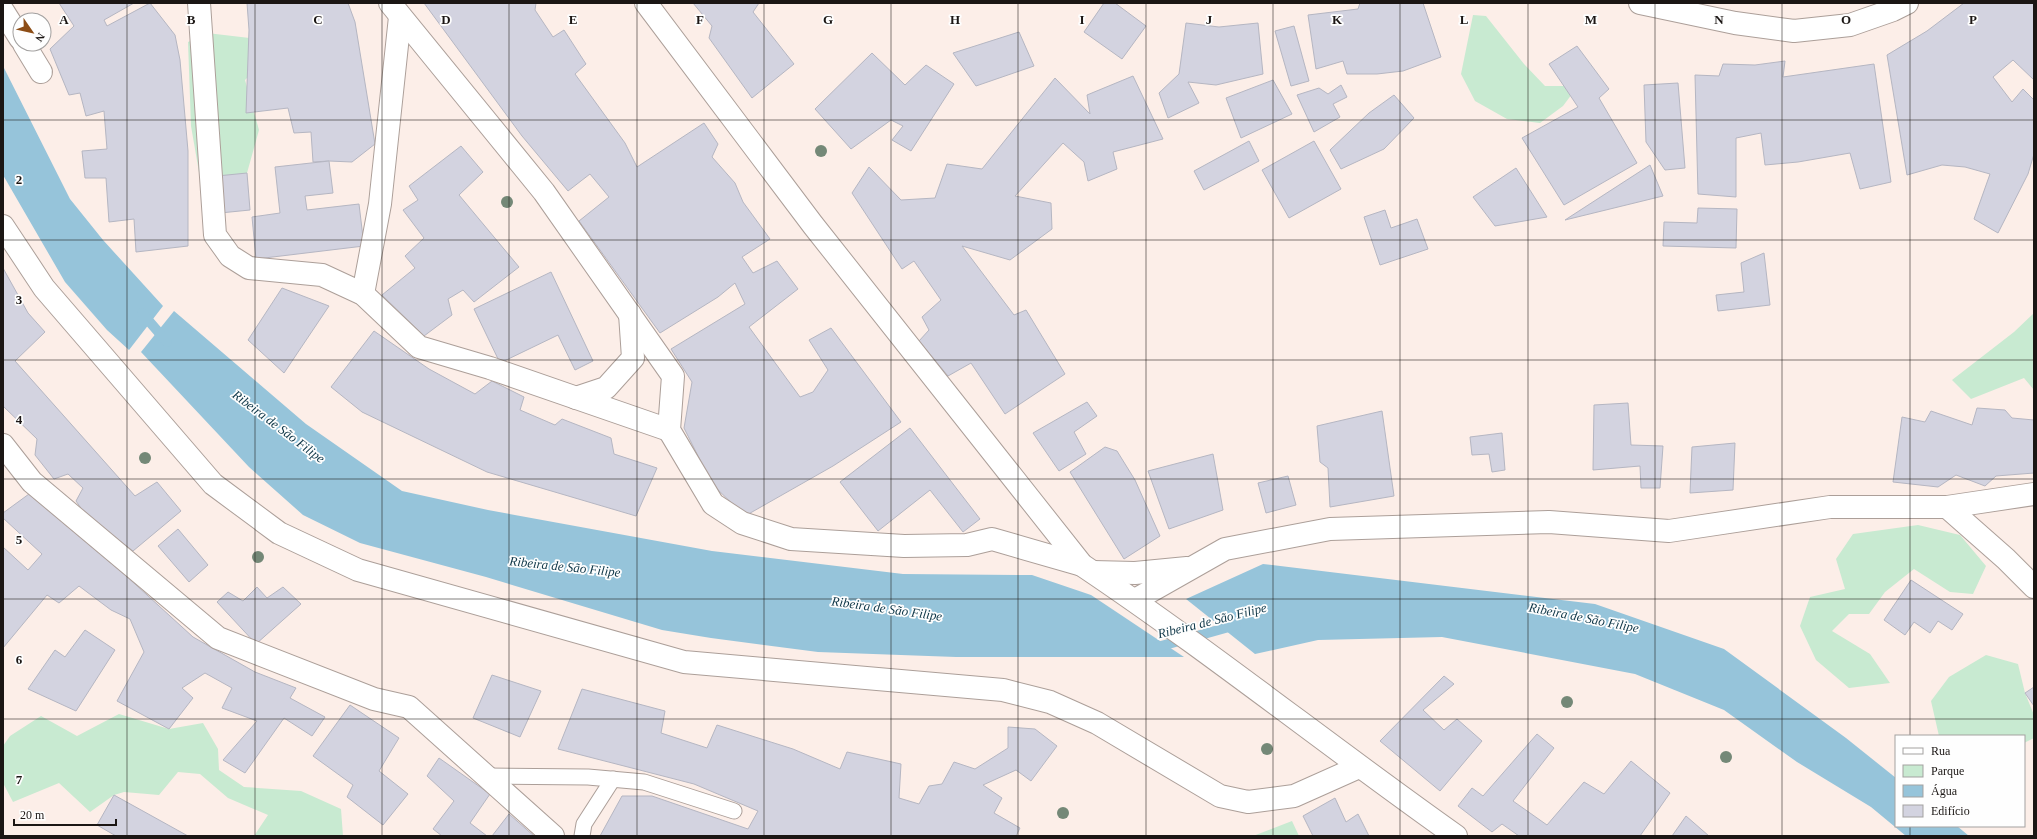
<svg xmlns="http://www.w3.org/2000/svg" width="2037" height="839" font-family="Georgia,serif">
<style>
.green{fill:#c8ead1}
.water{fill:#96c4da}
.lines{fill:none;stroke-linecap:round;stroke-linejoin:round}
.stream{stroke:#96c4da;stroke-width:10}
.building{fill:#d3d3e0;stroke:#b5b6c2}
.lane-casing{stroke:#ac9f99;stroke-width:17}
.street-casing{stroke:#ac9f99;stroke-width:24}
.secondary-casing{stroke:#ac9f99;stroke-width:24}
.lane{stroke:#fff;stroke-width:15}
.street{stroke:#fff;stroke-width:22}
.secondary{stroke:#fff;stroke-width:22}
.tree{fill:#748877}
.grid{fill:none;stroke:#1b1614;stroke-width:1;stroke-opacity:0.55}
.labels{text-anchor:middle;stroke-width:3.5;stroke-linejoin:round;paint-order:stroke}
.water-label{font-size:13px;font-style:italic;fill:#0e3647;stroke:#fefefe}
.grid-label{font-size:13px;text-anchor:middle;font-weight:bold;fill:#1b1614;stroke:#fefefe;stroke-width:3.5;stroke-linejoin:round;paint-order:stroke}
</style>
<rect width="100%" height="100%" fill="#fceee8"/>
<!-- green -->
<g class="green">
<path d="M1473 15 1486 16 1524 64 1545 86H1578L1563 106 1540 123 1507 119 1475 101 1461 74Z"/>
<path d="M207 33 259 39 264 61 245 80 259 130 247 173 224 182 200 178 191 126 188 42Z"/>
<path d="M2034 313V390L2024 378 1971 399 1952 380 2014 332Z"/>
<path d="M1918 525 1960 535 1986 566 1973 594 1950 592 1914 569 1885 592 1869 614H1849L1832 631 1870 654 1890 683 1849 688 1816 660 1800 626 1810 597 1845 589 1836 559 1853 534Z"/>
<path d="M1986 655 2018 664 2025 693 2034 715V738L2024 743V736H1939L1931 701 1949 677Z"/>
<path d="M119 714 169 729 203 723 218 749 219 770 244 787 301 791 341 809 343 836H254L268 815 228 798 200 774 178 772 159 795 124 792 114 795 90 812 59 783 13 802 3 783V746L10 736 41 716 77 736Z"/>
<path d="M1292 821 1299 836H1253Z"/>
</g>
<!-- water -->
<g class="water">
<path d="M3 66 70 199 103 240 163 306 129 350 107 330 65 282 3 175Z"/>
<path d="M174 311 306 424 402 491 488 510 712 551 903 574 1032 575 1091 595 1184 657H956L818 652 711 638 662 630 486 577 360 543 303 515 249 467 141 352Z"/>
<path d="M1263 564 1595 604 1724 649 1846 738 1896 778V826H1957L1969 836H1906L1871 807 1797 762 1724 710 1635 674 1442 637 1318 640 1255 654 1186 599Z"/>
</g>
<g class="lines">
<!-- stream -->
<g class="stream">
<path d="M142 313 167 342"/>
<path d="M1154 648 1236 625"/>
</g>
</g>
<!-- building -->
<g class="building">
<path d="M59 3H134L104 20 107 26 150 3 175 35 180 60 188 151V246L136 252 134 219 109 222 106 178H85L82 151 107 149 104 111 86 116 80 93 69 95 50 49 74 26Z"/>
<path d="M247 3H348L355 22 375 144 352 162 329 161 313 162 311 132 294 133 288 108 246 113 249 30Z"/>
<path d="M424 3H536L535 10 553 37 564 30 586 64 575 74 625 143 637 167 704 123 718 144 712 157 735 183 743 202 770 239 742 257 753 273 777 261 798 289 749 327 800 397 813 392 828 370 809 340 831 328 901 422 833 466 745 516 712 484 684 428 692 382 671 349 745 304 735 283 718 297 660 333 579 221 609 197 590 174 568 191 522 136Z"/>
<path d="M693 3H759L753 12 794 64 752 98 709 38 712 26Z"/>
<path d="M1104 3H1115L1146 26 1122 59 1084 32Z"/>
<path d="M1360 3H1423L1441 57 1403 71 1377 74H1347L1343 61 1316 69 1308 15 1358 9Z"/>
<path d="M1964 3H2034V80L2013 60 1993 77 2012 102 2023 89 2034 100V154L2028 174 1998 233 1974 219 1990 174 1965 167 1942 165 1907 175 1887 55 1927 31Z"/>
<path d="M1186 23 1219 27 1258 23 1263 74 1216 85 1188 82 1199 103 1168 118 1159 93 1179 74Z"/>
<path d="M1294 26 1309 81 1291 86 1275 31Z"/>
<path d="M1019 32 1034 66 976 86 953 53Z"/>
<path d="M1577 46 1609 89 1599 98 1637 163 1564 205 1522 138 1578 107 1549 64Z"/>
<path d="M872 53 905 85 926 65 954 84 911 151 892 140 903 126 891 120 851 149 815 109Z"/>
<path d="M1785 61 1783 77 1874 64 1891 182 1860 189 1850 153 1798 162 1765 165 1761 133 1736 138V197L1698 194 1695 75 1719 76 1723 64 1755 65Z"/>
<path d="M1133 76 1163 139 1113 152 1117 169 1088 181 1084 162 1063 143 1015 196 1051 203 1052 229 1010 260 962 246 1014 315 1026 310 1065 374 1005 414 971 363 948 376 919 341 929 330 922 317 941 300 914 261 902 269 852 193 869 167 901 200 935 198 947 164 982 169 1055 78 1090 114 1087 95Z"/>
<path d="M1273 80 1292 114 1241 138 1226 98Z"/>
<path d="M1678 83 1685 168 1665 170 1646 142 1644 85Z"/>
<path d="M1341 85 1347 97 1333 104 1340 117 1314 132 1297 95 1319 88 1328 94Z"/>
<path d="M1394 95 1414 118 1384 149 1341 169 1330 150 1369 113Z"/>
<path d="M1249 141 1259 161 1204 190 1194 171Z"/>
<path d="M1314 141 1341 189 1289 218 1262 170Z"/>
<path d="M461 146 483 172 459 195 519 267 474 302 463 290 448 299 452 315 424 336 382 295 415 268 405 256 424 238 403 210 418 200 409 186Z"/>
<path d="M329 161 333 193 305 196 307 210 359 204 364 246 256 259 252 217 280 213 275 167Z"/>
<path d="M1650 165 1663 196 1565 220Z"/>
<path d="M1516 168 1547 217 1495 226 1473 197Z"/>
<path d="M247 173 250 210 220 213 217 176Z"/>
<path d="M1698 208 1737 209 1736 248 1663 246 1664 222 1697 223Z"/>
<path d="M1385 210 1391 228 1417 219 1428 249 1380 265 1364 217Z"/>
<path d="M1764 253 1770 305 1718 311 1716 295 1744 292 1741 263Z"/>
<path d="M3 268 28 313 45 332 15 361 135 496 157 482 181 511 133 551 85 514 76 501 83 488 68 474 54 479 35 455 37 439 3 406Z"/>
<path d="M551 272 593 361 575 370 558 335 500 363 474 309Z"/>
<path d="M282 288 329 306 284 373 248 340Z"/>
<path d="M374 331 429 369 475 394 492 381 524 397 520 410 555 425 562 419 611 438 614 454 657 468 636 516 487 472 362 412 331 387Z"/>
<path d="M1087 402 1097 416 1074 432 1086 454 1059 471 1033 433Z"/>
<path d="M1628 403 1631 445 1663 446 1660 488H1641L1640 466 1593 470 1594 405Z"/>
<path d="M1977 408 2005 410 2012 418 2034 420V473L1996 476 1985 486 1956 475 1938 487 1893 482 1902 417 1925 422 1931 411 1972 425Z"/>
<path d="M1382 411 1394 496 1330 507 1328 468 1320 462 1317 426Z"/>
<path d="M910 428 980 519 963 532 930 490 878 531 840 482Z"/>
<path d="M1502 433 1505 470 1492 472 1489 454 1472 455 1470 437Z"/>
<path d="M1735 443 1733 490 1690 493 1692 447Z"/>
<path d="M1105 447 1117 451 1135 480 1160 536 1124 559 1070 472Z"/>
<path d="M1213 454 1223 510 1169 529 1148 471Z"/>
<path d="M1288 476 1296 505 1266 513 1258 483Z"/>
<path d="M29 494 124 574 193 637 255 672 296 688 290 698 325 717 312 736 284 718 245 773 223 760 257 721 222 708 232 688 205 673 182 688 193 698 169 729 117 701 144 652 130 619 111 610 79 586 59 603 47 595 3 648V547L28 570 42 554 3 518V513Z"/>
<path d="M178 529 208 565 189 582 158 546Z"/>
<path d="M1911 580 1963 614 1952 630 1938 621 1930 633 1914 622 1905 635 1884 620Z"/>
<path d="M257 587 267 598 283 587 301 604 256 644 217 602 228 592 243 601Z"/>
<path d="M85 630 115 650 76 711 28 689 55 650 65 657Z"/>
<path d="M492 675 541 691 520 737 473 718Z"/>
<path d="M1444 676 1454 684 1423 710 1444 730 1457 719 1482 741 1440 791 1380 741Z"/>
<path d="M2034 687V706L2025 693Z"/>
<path d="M582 689 665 711 661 733 707 748 717 725 793 749 840 769 847 752 901 764 899 798 919 804 929 786 942 784 954 762 975 769 1008 748V727L1035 729 1057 746 1031 781 1016 770 983 785 1002 798 994 813 1020 828 1016 836H600L622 796H652L748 829 758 811 694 784 558 749Z"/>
<path d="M350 705 399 738 379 771 408 794 383 825 347 797 353 785 313 756Z"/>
<path d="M1537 734 1554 748 1513 801 1547 825 1584 782 1604 794 1631 761 1670 793 1640 836H1519L1502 824 1492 832 1458 806 1472 788 1483 796Z"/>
<path d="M439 758 490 794 470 823 487 836H442L433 829 454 801 427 776Z"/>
<path d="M114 795 188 836H116L97 825Z"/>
<path d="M1335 798 1346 822 1358 814 1369 836H1313L1303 816Z"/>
<path d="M509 814 534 836H492Z"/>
<path d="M1686 816 1709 836H1672Z"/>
</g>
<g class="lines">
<!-- lane casing -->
<g class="lane-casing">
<g id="lane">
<path d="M487 776 588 777 644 782 734 811"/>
<path d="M582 836 584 824 613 779"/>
</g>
</g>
<!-- street casing -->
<g class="street-casing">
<g id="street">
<path d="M199 3 215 235 230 256 249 268 322 275 363 294 419 347 490 368 669 430"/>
<path d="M390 3 544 192 673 376 669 430 713 504 742 523 791 539 904 546 967 545 992 539 1082 565"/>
<path d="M1640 3 1735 23 1794 31 1850 25 1893 10 1907 3"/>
<path d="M3 11 20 38"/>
<path d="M24 44 41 72"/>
<path d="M3 226 44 288 213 484 279 533 358 570 684 662 1003 690 1050 702 1097 723 1220 796 1248 802 1294 796 1359 767"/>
<path d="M363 294 380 204 400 17"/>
<path d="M576 398 606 388 633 358 630 314"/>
<path d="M3 445 32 482 218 638 374 699 409 707 553 836"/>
<path d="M1947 507 2006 559 2034 587"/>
<path d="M1093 572 1135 573 1187 568"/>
<path d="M1135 600 1225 549 1330 529 1549 522 1669 531 1830 507H1947L2034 494"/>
</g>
</g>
<!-- secondary casing -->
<g class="secondary-casing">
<path id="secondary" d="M646 3 813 225 1082 565C1210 651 1330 747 1456 836"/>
</g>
<!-- lane -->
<use href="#lane" class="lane"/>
<!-- street -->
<use href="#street" class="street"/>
<!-- secondary -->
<use href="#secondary" class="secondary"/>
</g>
<!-- trees -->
<g class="tree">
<circle cx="821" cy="151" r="6"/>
<circle cx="507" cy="202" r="6"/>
<circle cx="145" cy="458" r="6"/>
<circle cx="258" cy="557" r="6"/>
<circle cx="1567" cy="702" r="6"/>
<circle cx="1267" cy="749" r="6"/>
<circle cx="1726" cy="757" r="6"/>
<circle cx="1063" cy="813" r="6"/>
</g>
<!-- grid -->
<path class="grid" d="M127 3V836M255 3V836M382 3V836M509 3V836M637 3V836M764 3V836M891 3V836M1018 3V836M1146 3V836M1273 3V836M1400 3V836M1528 3V836M1655 3V836M1782 3V836M1910 3V736M3 120H2034M3 240H2034M3 360H2034M3 479H2034M3 599H2034M3 719H2034M1910 826V836"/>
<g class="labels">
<!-- water labels -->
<g class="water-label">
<text transform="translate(279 426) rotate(37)" y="5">Ribeira de São Filipe</text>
<text transform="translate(565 566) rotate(6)" y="5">Ribeira de São Filipe</text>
<text transform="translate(887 608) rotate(8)" y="5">Ribeira de São Filipe</text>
<text transform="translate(1584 617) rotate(11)" y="5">Ribeira de São Filipe</text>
<text transform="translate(1212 620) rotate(-14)" y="5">Ribeira de São Filipe</text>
</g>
</g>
<g class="grid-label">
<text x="64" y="24">A</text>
<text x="191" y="24">B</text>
<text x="318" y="24">C</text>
<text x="446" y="24">D</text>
<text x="573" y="24">E</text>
<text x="700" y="24">F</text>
<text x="828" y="24">G</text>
<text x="955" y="24">H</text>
<text x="1082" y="24">I</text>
<text x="1209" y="24">J</text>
<text x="1337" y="24">K</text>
<text x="1464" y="24">L</text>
<text x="1591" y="24">M</text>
<text x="1719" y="24">N</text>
<text x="1846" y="24">O</text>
<text x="1973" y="24">P</text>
<text x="19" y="184">2</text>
<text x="19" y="304">3</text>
<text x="19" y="424">4</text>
<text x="19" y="544">5</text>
<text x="19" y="664">6</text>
<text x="19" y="784">7</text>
</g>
<!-- border -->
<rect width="2037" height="839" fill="none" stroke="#1b1614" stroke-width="8"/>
<!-- legend -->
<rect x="1895" y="735" width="130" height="92" fill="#fefefe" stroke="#a3a1a0"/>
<rect x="1903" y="748" width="20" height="6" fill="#ffffff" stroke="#a3a1a0"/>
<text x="1931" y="755" font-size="12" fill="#1b1614">Rua</text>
<rect x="1903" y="765" width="20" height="12" fill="#c8ead1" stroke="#a3a1a0"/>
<text x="1931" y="775" font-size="12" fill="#1b1614">Parque</text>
<rect x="1903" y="785" width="20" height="12" fill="#96c4da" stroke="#a3a1a0"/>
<text x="1931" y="795" font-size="12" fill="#1b1614">Água</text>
<rect x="1903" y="805" width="20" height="12" fill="#d3d3e0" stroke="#a3a1a0"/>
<text x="1931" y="815" font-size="12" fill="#1b1614">Edifício</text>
<!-- north arrow -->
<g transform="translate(32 32) rotate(124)"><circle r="19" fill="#fefefe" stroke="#a3a1a0"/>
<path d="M0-3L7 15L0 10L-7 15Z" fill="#8c4c15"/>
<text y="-6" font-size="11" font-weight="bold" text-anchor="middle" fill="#1b1614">N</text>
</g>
<!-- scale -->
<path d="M14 819v6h102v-6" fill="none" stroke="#1b1614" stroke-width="2"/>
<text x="20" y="819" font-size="12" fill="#1b1614" stroke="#fefefe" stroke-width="3" paint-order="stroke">20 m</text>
</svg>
